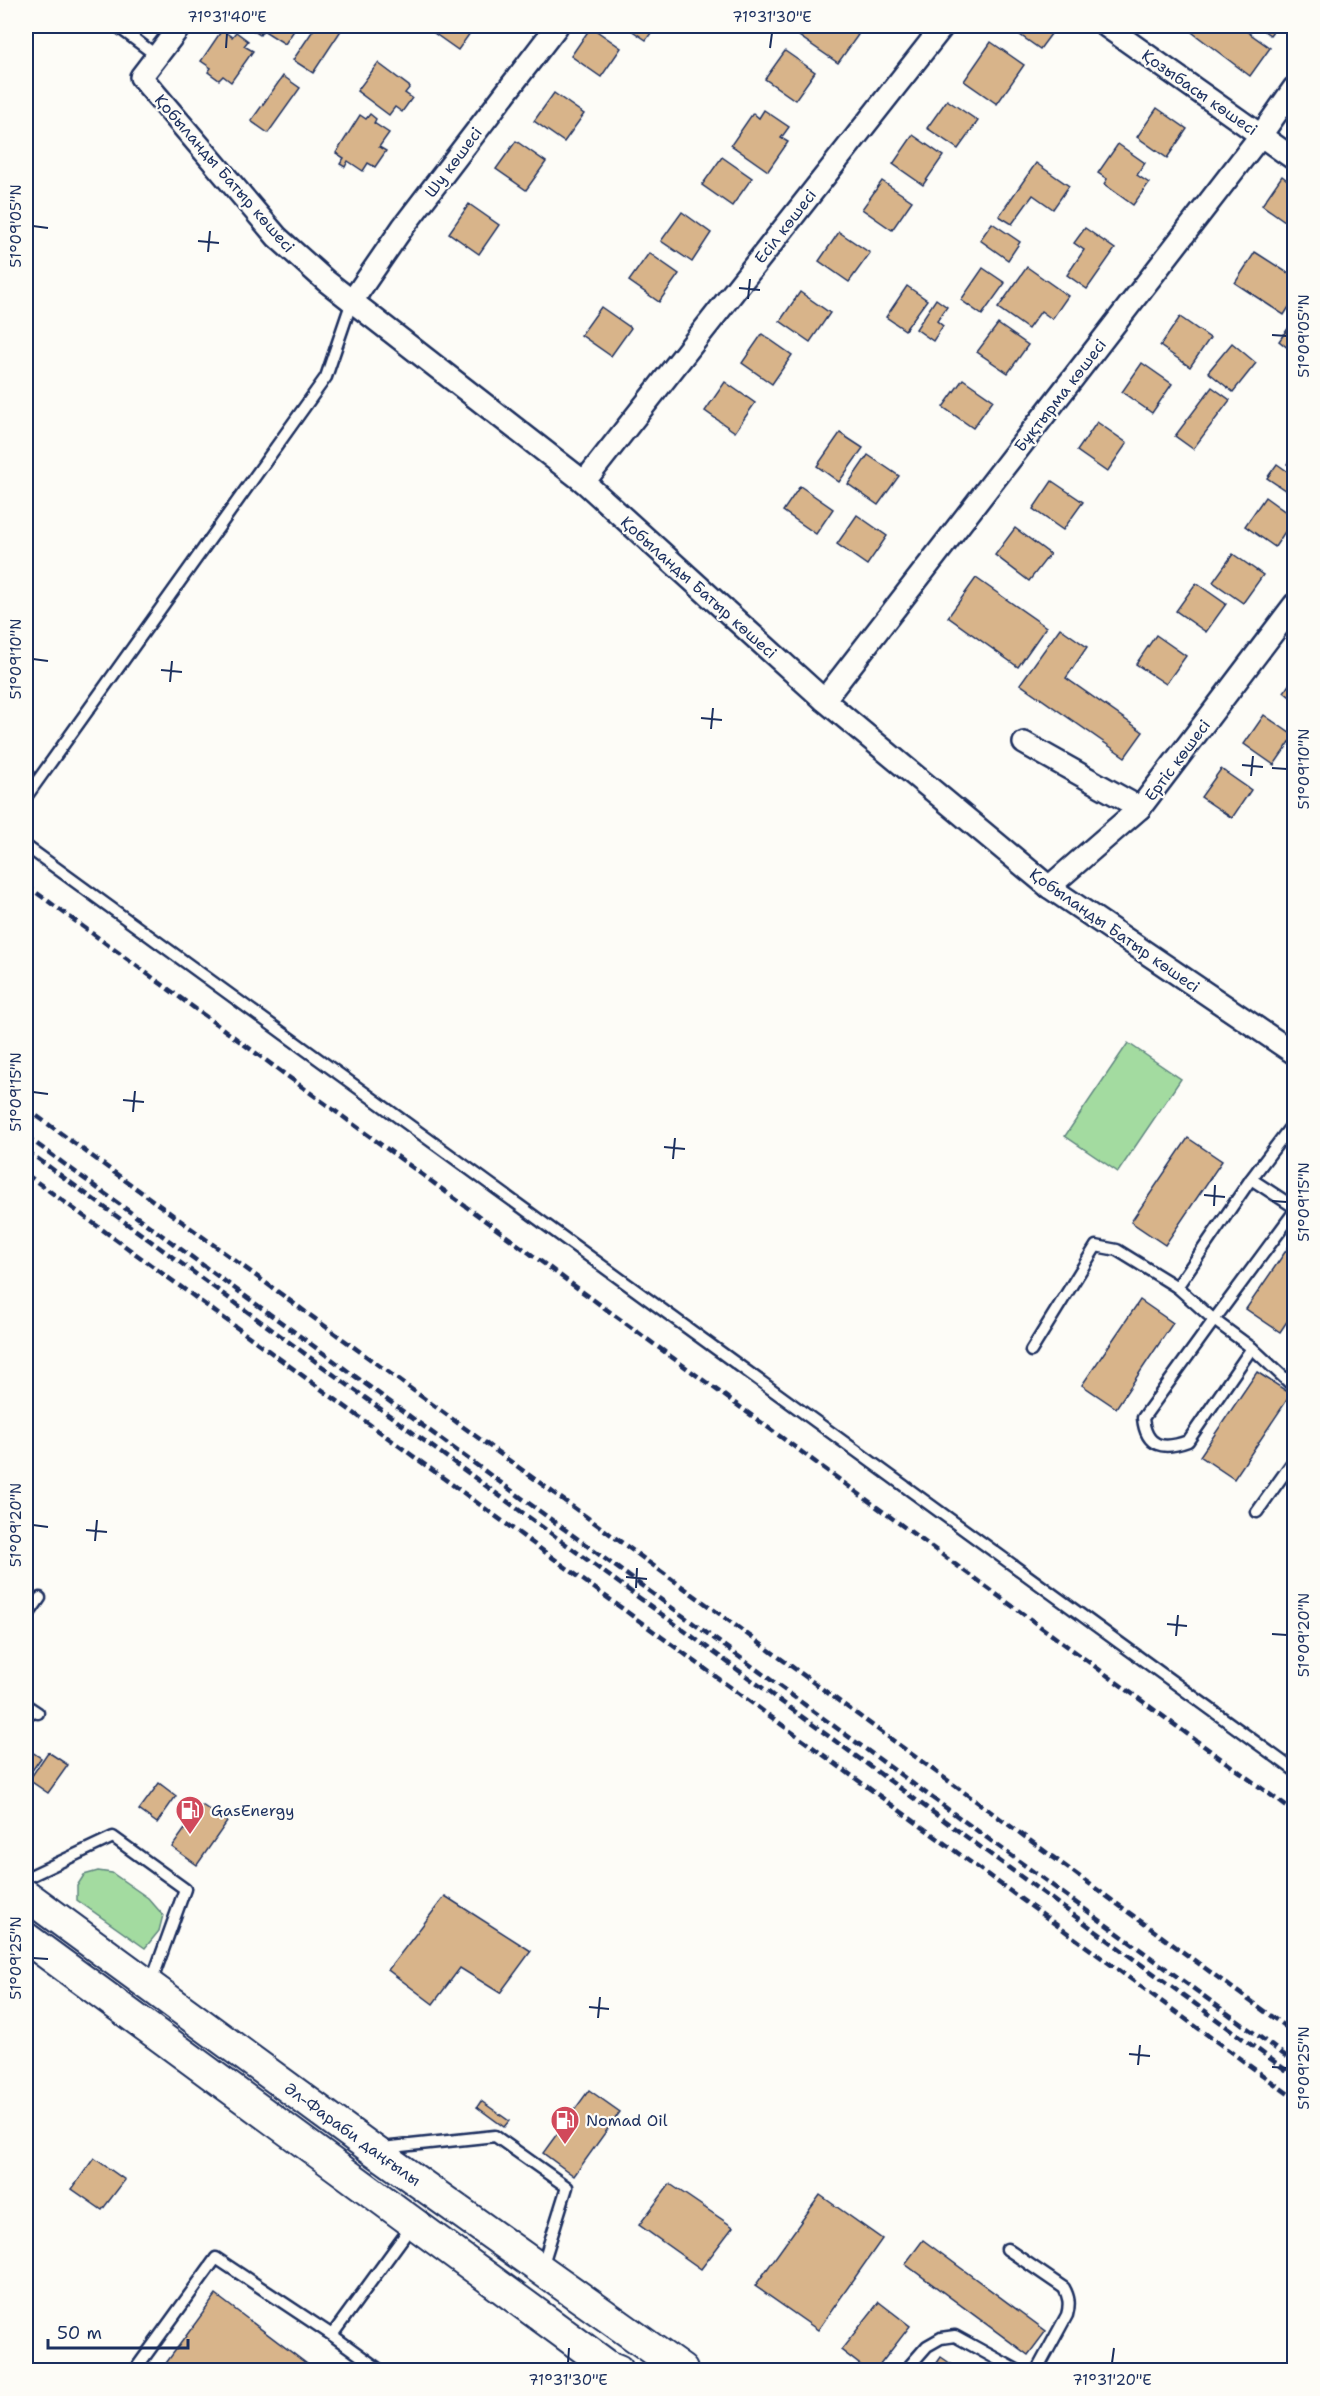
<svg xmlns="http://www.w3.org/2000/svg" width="1320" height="2396" font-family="'Shantell Sans',sans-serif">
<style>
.green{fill:#a3dba0;stroke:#5f857f;stroke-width:1.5}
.building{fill:#d8b48a;stroke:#1b2f5e;stroke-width:1.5}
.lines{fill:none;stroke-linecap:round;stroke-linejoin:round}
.service-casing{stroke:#1b2f5e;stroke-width:15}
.minor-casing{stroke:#1b2f5e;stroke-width:26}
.secondary-casing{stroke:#1b2f5e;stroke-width:34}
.service{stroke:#fdfcf7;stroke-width:10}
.minor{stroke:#fdfcf7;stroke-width:21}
.secondary{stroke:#fdfcf7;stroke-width:30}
.rail{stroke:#1b2f5e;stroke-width:4.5;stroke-dasharray:9 4.5;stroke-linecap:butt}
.ticks{fill:none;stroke:#1b2f5e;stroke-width:2}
.labels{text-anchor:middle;stroke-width:4.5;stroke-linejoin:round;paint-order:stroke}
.street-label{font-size:16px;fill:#1b2f5e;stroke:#fdfcf7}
.poi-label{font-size:16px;fill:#1b2f5e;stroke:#fdfcf7;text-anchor:start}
.neatline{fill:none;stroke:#1b2f5e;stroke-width:2}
.ticks-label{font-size:15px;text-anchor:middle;fill:#1b2f5e}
</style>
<rect width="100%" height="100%" fill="#fdfcf7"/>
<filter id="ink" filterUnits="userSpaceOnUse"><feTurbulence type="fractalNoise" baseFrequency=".0167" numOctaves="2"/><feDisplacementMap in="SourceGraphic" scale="12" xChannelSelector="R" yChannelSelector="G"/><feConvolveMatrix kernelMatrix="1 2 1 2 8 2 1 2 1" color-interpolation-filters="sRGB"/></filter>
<g filter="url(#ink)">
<!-- green -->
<g class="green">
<path d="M1128 1043 1181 1079 1118 1172 1065 1136Z"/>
<path d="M98 1871 112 1873 148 1898 163 1915 159 1931 145 1948 77 1900V1886L84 1875Z"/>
</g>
<!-- building -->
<g class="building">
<path d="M246 26H297L285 44 263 30 260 35Z"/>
<path d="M316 26H337L342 29 313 73 293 60Z"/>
<path d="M424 26H475L458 50Z"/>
<path d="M625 26H656L646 40Z"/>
<path d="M807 26H845L858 35 838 63 799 36Z"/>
<path d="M1012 26H1057L1040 49 1010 28Z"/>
<path d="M1186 26H1239L1270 48 1250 76 1185 27Z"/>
<path d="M1257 26H1277L1270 35Z"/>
<path d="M591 27 621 48 601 77 571 56Z"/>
<path d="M222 30 232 37 236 32 248 41 244 46 253 51 231 82 223 76 219 80 208 72 211 68 201 61Z"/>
<path d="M991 42 1024 65 997 104 964 81Z"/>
<path d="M785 51 815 72 795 100 765 79Z"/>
<path d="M378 63 410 87 405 93 412 98 402 112 395 107 389 115 357 91Z"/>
<path d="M283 76 300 88 268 133 251 121Z"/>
<path d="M554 93 584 114 564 142 534 121Z"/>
<path d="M947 100 978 121 958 149 927 128Z"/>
<path d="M1157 108 1187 129 1167 158 1137 137Z"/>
<path d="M764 110 789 127 781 138 788 142 768 171 731 145 753 113 759 118Z"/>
<path d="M370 114 376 119 374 123 389 133 379 147 386 151 375 167 368 163 363 171 348 161 345 167 340 164 344 158 336 153 360 115 366 119Z"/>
<path d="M913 135 943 156 923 185 893 164Z"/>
<path d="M516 141 546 162 526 190 496 169Z"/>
<path d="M1118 144 1145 163 1137 175 1149 183 1133 205 1104 184 1107 179 1098 173Z"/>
<path d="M722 157 752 178 732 206 702 185Z"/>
<path d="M1036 163 1069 186 1053 209 1033 195 1012 224 999 216Z"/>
<path d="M1282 176 1294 185V222L1292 226 1262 205Z"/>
<path d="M882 181 912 201 892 230 862 209Z"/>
<path d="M469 204 499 225 479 254 449 233Z"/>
<path d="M682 212 711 233 692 262 661 241Z"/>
<path d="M992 223 1020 242 1008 260 980 240Z"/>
<path d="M1085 228 1115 249 1087 289 1067 275 1084 250 1074 243Z"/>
<path d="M839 232 870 253 849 282 819 261Z"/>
<path d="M1255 252 1294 277V299L1284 315 1235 283Z"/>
<path d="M649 253 679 274 659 302 629 281Z"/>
<path d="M1027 267 1068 296 1052 319 1041 311 1028 329 998 308Z"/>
<path d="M983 268 1005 283 982 315 961 300Z"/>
<path d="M907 286 927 300 905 330 886 317Z"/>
<path d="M800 292 830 313 810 342 780 321Z"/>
<path d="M936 299 947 307 937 321 943 326 933 341 916 329Z"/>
<path d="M601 307 631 328 611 356 581 335Z"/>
<path d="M1180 317 1210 338 1190 367 1160 346Z"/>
<path d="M1294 320V350L1293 352 1279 341Z"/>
<path d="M998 324 1028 345 1008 373 977 352Z"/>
<path d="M762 334 792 355 772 384 742 363Z"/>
<path d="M1232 343 1256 363 1233 392 1208 372Z"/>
<path d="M1142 363 1172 384 1152 413 1122 392Z"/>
<path d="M963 379 993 400 973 428 943 407Z"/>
<path d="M725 382 755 403 735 432 705 411Z"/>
<path d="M1212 387 1230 400 1193 449 1175 436Z"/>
<path d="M1097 422 1127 443 1107 472 1077 451Z"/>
<path d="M840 433 863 448 839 482 817 466Z"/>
<path d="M1294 452V469L1287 464Z"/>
<path d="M868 455 899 476 878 505 848 484Z"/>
<path d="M1277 464 1294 476V496L1267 478Z"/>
<path d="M1052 481 1083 502 1063 530 1033 509Z"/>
<path d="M800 486 833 509 816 534 783 511Z"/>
<path d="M1265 497 1294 518 1275 547 1245 526Z"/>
<path d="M857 515 887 536 867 565 837 544Z"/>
<path d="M1015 528 1050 554 1029 581 995 555Z"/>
<path d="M1233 554 1263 575 1243 603 1213 582Z"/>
<path d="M976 578 1046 627 1018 667 948 617Z"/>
<path d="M1196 583 1226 604 1206 632 1176 611Z"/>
<path d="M1060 628 1087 647 1066 678 1143 732 1125 757 1020 684Z"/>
<path d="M1156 635 1186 656 1166 684 1136 664Z"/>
<path d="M1294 677V700L1284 692Z"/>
<path d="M1264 715 1294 736 1274 765 1244 744Z"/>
<path d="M1221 769 1251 790 1232 818 1201 797Z"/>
<path d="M1188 1138 1222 1161 1165 1245 1131 1222Z"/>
<path d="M1294 1239V1311L1280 1332 1246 1309Z"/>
<path d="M1140 1300 1173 1323 1116 1408 1082 1385Z"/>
<path d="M1257 1372 1291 1394 1234 1479 1200 1456Z"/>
<path d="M1294 1527V1539L1289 1535Z"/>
<path d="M26 1748 41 1758 26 1779Z"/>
<path d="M48 1752 68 1765 48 1793 29 1780Z"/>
<path d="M159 1783 176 1796 157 1823 139 1810Z"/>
<path d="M202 1805 227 1822 197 1865 172 1847Z"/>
<path d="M445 1896 531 1951 500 1993 460 1968 433 2004 388 1970Z"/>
<path d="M589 2090 620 2112 574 2176 543 2153Z"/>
<path d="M481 2101 509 2121 504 2127 477 2107Z"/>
<path d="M94 2158 125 2180 102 2210 72 2189Z"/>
<path d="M670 2184 733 2227 701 2269 639 2225Z"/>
<path d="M820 2195 882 2239 818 2330 755 2286Z"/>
<path d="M923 2240 1046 2331 1028 2355 905 2264Z"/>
<path d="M216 2295 315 2370H161Z"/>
<path d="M879 2302 910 2326 876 2370H867L841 2350Z"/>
<path d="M941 2357 960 2370H932Z"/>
</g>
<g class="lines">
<!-- service casing -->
<g class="service-casing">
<g id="service">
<path d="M117 26 157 56"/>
<path d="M26 797 326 377 352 301"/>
<path d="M26 846 1294 1770"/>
<path d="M1251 1179 1294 1207"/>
<path d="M1294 1212 1214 1320 1252 1348 1294 1387"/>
<path d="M1252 1348 1188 1441C1164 1450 1146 1448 1143 1418L1214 1320 1177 1287 1251 1179 1294 1122"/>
<path d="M1031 1351 1096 1246 1117 1250 1177 1287"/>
<path d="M1257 1512 1294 1460"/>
<path d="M26 1618 40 1598"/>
<path d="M26 1705 38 1713"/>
<path d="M26 1878 113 1837 185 1889 151 1983"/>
<path d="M382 2148 495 2136 567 2187 542 2267"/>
<path d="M1007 2249 1064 2288C1069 2297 1070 2304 1067 2315L1037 2370"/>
<path d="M332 2335 413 2224"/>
<path d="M135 2370 216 2258 332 2335 380 2370"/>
<path d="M906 2370 927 2346 941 2338 955 2336 1017 2370"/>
</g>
</g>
<!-- minor casing -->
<g class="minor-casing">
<g id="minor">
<path d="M180 26 141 77 277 237 326 281 584 482 824 700 1049 887 1294 1053"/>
<path d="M1106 26 1294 159"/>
<path d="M352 301 403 227 557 26"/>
<path d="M584 482 943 26"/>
<path d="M824 700 1261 135 1294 88"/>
<path d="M1024 743 1140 808 1294 605"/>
<path d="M1049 887 1140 808"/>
</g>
</g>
<!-- secondary casing -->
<g class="secondary-casing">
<g id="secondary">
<path d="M26 1895 372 2149 682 2370"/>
<path d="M26 1938 608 2366 618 2370"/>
</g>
</g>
<!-- service -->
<use href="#service" class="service"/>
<!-- minor -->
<use href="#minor" class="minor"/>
<!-- secondary -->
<use href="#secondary" class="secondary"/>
<!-- rail -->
<g class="rail">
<path d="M26 885 1294 1812"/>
<path d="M26 1108 1294 2033"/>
<path d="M26 1136 1294 2062"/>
<path d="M26 1150 1294 2076"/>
<path d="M26 1174 1294 2098"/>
</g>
</g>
</g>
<!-- ticks -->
<path class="ticks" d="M226 48 227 33M770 48 772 33M33 226 48 228M198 241 219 243M208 252 210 231M739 288 760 290M748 299 750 279M1272 335 1287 336M33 659 48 661M161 670 182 672M170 682 172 661M701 718 722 720M711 729 713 708M1242 765 1263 767M1272 768 1287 769M1251 776 1253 756M33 1092 48 1094M123 1100 144 1102M133 1112 135 1091M664 1147 685 1149M673 1159 675 1138M1204 1195 1225 1197M1272 1201 1287 1202M1214 1206 1215 1185M33 1525 48 1527M86 1530 107 1532M95 1541 97 1520M626 1577 647 1579M636 1588 637 1568M1167 1624 1187 1626M1272 1634 1287 1635M1176 1636 1178 1615M33 1958 48 1959M589 2007 609 2009M598 2018 600 1997M1129 2054 1150 2056M1138 2065 1140 2045M1272 2067 1287 2068M568 2363 569 2348M1112 2363 1114 2348"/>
<!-- icons -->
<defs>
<g id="fuel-pin" transform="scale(1.5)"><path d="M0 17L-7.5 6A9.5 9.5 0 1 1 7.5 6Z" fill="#d1495b" stroke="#fdfcf7"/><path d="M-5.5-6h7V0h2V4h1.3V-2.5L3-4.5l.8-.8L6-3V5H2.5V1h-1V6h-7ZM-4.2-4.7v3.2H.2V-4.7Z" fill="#fff"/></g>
</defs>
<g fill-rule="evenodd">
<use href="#fuel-pin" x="190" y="1810"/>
<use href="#fuel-pin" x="565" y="2120"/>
</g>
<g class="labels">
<!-- street labels -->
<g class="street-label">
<text transform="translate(1200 92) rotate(35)" y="6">Қозыбасы көшесі</text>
<text transform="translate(453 162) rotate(-53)" y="6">Шу көшесі</text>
<text transform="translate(225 173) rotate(49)" y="6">Қобыланды Батыр көшесі</text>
<text transform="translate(785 226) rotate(-52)" y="6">Есіл көшесі</text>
<text transform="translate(1060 395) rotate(-52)" y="6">Бұқтырма көшесі</text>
<text transform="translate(699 587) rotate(42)" y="6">Қобыланды Батыр көшесі</text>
<text transform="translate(1177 760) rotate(-53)" y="6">Ертіс көшесі</text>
<text transform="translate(1115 930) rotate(35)" y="6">Қобыланды Батыр көшесі</text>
<text transform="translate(353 2134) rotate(36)" y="6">Әл-Фараби даңғылы</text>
</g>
<!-- poi labels -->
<g class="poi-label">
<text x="211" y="1816">GasEnergy</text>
<text x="586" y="2126">Nomad Oil</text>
</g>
</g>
<!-- margin -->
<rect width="1320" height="2396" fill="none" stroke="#fdfcf7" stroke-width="66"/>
<!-- scale -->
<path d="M48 2339v9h140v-9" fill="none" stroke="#1b2f5e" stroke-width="3"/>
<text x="57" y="2339" font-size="18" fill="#1b2f5e" stroke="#fdfcf7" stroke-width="4.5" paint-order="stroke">50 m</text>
<rect x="33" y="33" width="1254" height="2330" class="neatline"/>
<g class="ticks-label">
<text x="227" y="22">71°31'40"E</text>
<text x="772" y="22">71°31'30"E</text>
<text transform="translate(16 226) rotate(-90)" y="5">51°09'05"N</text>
<text transform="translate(1304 336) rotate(-90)" y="5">51°09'05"N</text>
<text transform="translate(16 659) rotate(-90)" y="5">51°09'10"N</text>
<text transform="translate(1304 769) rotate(-90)" y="5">51°09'10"N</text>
<text transform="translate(16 1092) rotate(-90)" y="5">51°09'15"N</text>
<text transform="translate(1304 1202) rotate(-90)" y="5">51°09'15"N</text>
<text transform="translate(16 1525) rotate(-90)" y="5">51°09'20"N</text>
<text transform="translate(1304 1635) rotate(-90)" y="5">51°09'20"N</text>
<text transform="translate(16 1958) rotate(-90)" y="5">51°09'25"N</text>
<text transform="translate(1304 2068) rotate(-90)" y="5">51°09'25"N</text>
<text x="568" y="2385">71°31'30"E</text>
<text x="1112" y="2385">71°31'20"E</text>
</g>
</svg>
